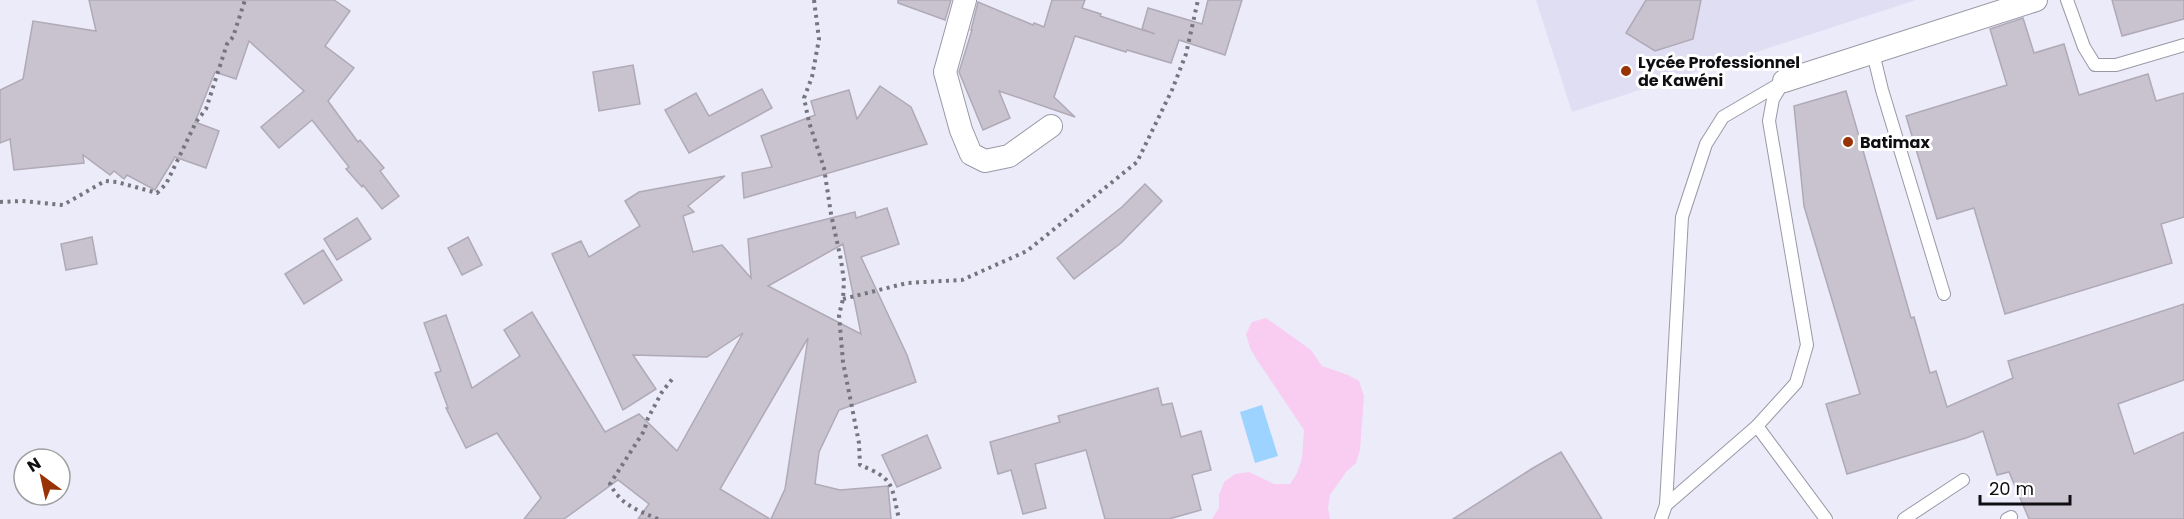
<svg xmlns="http://www.w3.org/2000/svg" width="2184" height="519" font-family="Poppins,sans-serif">
<style>
.built{fill:#dfdef3}
.green{fill:#f9ccf1}
.water{fill:#9cd3ff}
.building{fill:#c9c2cf;stroke:#b0a9b6;stroke-width:1.5;fill-rule:evenodd}
.lines{fill:none;stroke-linecap:round;stroke-linejoin:round}
.service-casing{stroke:#9999a6;stroke-width:14}
.minor-casing{stroke:#9999a6;stroke-width:24}
.path{stroke:#75757e;stroke-width:4;stroke-dasharray:3 4.5;stroke-linecap:butt}
.service{stroke:#fff;stroke-width:12}
.minor{stroke:#fff;stroke-width:22}
.poi-dot{fill:#983305;stroke:#fff;stroke-width:2}
.labels{text-anchor:middle;stroke-width:6;stroke-linejoin:round;paint-order:stroke}
.poi-label{font-size:16px;font-weight:bold;fill:#0f0f13;stroke:#fff;text-anchor:start}
</style>
<rect width="100%" height="100%" fill="#ecebfa"/>
<!-- built -->
<path class="built" d="M1536 0H1916L1572 112Z"/>
<!-- green -->
<path class="green" d="M1266 318 1311 350 1322 366 1348 375 1359 381 1364 396 1360 450 1356 463 1346 472 1330 495 1328 508 1330 519H1212L1219 508V495L1224 482 1235 474 1249 472 1274 484H1290L1297 473 1302 459 1304 430 1257 360 1250 348 1246 334 1252 322Z"/>
<!-- water -->
<path class="water" d="M1262 405 1278 456 1255 463 1240 412Z"/>
<!-- building -->
<g class="building">
<path d="M89 0H334L350 11 325 46 354 68 328 101 358 142 360 140 384 168 380 171 399 196 382 209 363 185 362 187 346 169 349 167 312 120 279 148 261 127 304 91 249 41 236 79 215 72 195 122 219 131 206 168 175 157 155 190 127 175 124 179 114 171 110 175 83 155 84 163 14 170 10 139 0 143V90L23 79 33 21 96 31Z"/>
<path d="M898 0H951L945 20 898 3Z"/>
<path d="M1052 0H1085L1082 8 1101 14 1100 16 1155 34 1142 29 1148 8 1202 24 1208 0H1242L1225 55 1179 40 1171 63 1127 50 1126 52 1075 36 1054 97 1075 117 999 91 1010 118 983 130 959 72 972 30H971L978 2 1033 25 1034 23 1044 27Z"/>
<path d="M1646 0H1701L1693 39 1655 51 1626 33Z"/>
<path d="M2112 0H2184V19L2122 36Z"/>
<path d="M2023 18 2034 53 2064 44 2079 95 2148 74 2156 101 2184 93V217L2161 224 2172 263 2005 314 1974 208 1937 219 1906 116 2007 85 1990 29Z"/>
<path d="M633 65 640 104 599 111 593 72Z"/>
<path d="M880 86 911 107 927 144 744 198 742 173 772 167 761 136 815 115 811 101 849 90 857 119Z"/>
<path d="M762 89 772 108 689 153 665 110 696 93 709 116Z"/>
<path d="M1846 91 1911 318 1914 317 1930 373 1936 371 1947 407 2013 378 2008 361 2184 304V380L2118 404 2134 454 2184 432V519H2029L2009 472 1997 475 1983 431 1966 438 1847 474 1826 404 1860 394 1804 206 1794 106Z"/>
<path d="M725 176 688 206 694 212 683 216 693 252 722 245 751 278 748 239 855 212 856 218 887 208 899 244 861 257 907 355 916 382 839 410 819 452 815 484 840 490 888 486 891 519H771L785 489 808 338 720 489 770 519H638L649 504 618 480 564 519H524L541 498 497 433 466 448 446 408H448L435 373 441 371 424 323 446 315 472 388 520 356 504 330 532 312 605 432 639 414 677 451 743 333 707 357 633 355 656 389 623 410 552 254 581 241 589 257 640 226 625 201 639 192ZM843 244 861 334 768 286Z"/>
<path d="M1145 184 1162 201 1121 243 1074 279 1057 258 1122 207Z"/>
<path d="M357 218 371 239 337 260 324 239Z"/>
<path d="M92 237 97 264 66 270 61 244Z"/>
<path d="M468 237 482 265 462 275 448 248Z"/>
<path d="M323 250 342 280 304 304 285 274Z"/>
<path d="M1158 388 1162 405 1172 403 1181 437 1201 431 1211 470 1192 475 1201 510 1169 519H1105L1086 450 1035 464 1046 508 1023 514 1011 470 998 474 990 442 1060 422 1058 416Z"/>
<path d="M927 435 941 468 897 487 882 455Z"/>
<path d="M1561 452 1602 519H1453L1533 468Z"/>
</g>
<g class="lines">
<!-- service casing -->
<g class="service-casing">
<g id="service">
<path d="M2067 0 2084 47 2095 65H2116L2184 45"/>
<path d="M1873 53 1882 90 1944 294"/>
<path d="M1757 426 1826 519"/>
<path d="M1666 505 1757 426 1796 383 1807 345 1769 121 1773 99 1784 81"/>
<path d="M1661 519 1666 505 1682 217 1706 144 1723 117 1783 82"/>
<path d="M1904 519 1963 480"/>
<path d="M2007 519 2011 517"/>
</g>
</g>
<!-- minor casing -->
<g class="minor-casing">
<g id="minor">
<path d="M965 0 945 72 961 130 971 154 985 161 1009 156 1051 126"/>
<path d="M1784 81 2036 0"/>
</g>
</g>
<!-- path -->
<g class="path">
<path d="M814 0 819 39 812 77 804 98 809 122 824 168 831 214 841 260 844 281 843 299 839 315 843 362 859 443 860 465C895 479 891 485 899 519"/>
<path d="M0 202 22 201 63 205 105 181 117 182 157 193 166 184 196 122 206 109 227 44 233 37 245 0"/>
<path d="M843 299 907 283 962 280 1027 251 1137 162 1172 90 1186 54 1198 0"/>
<path d="M658 519C637 510 621 505 610 484L644 431 648 418 662 392 673 378"/>
</g>
<!-- service -->
<use href="#service" class="service"/>
<!-- minor -->
<use href="#minor" class="minor"/>
</g>
<!-- markers -->
<g class="poi-dot">
<circle cx="1626" cy="71" r="6"/>
<circle cx="1848" cy="142" r="6"/>
</g>
<g class="labels">
<!-- poi labels -->
<g class="poi-label">
<text x="1638" y="68">Lycée Professionnel<tspan x="1638" dy="18">de Kawéni</tspan></text>
<text x="1860" y="148">Batimax</text>
</g>
</g>
<!-- north arrow -->
<g transform="translate(42 477) rotate(327)"><circle r="28" fill="#ffffff" stroke="#9f9fa1" stroke-width="1.5"/>
<path d="M0-4.5L10 22L0 15L-10 22Z" fill="#983305"/>
<text y="-9" font-size="16" font-weight="bold" text-anchor="middle" fill="#0f0f13">N</text>
</g>
<!-- scale -->
<path d="M1980 495v9h90v-9" fill="none" stroke="#0f0f13" stroke-width="3"/>
<text x="1989" y="495" font-size="18" fill="#0f0f13" stroke="#ffffff" stroke-width="4.5" paint-order="stroke">20 m</text>
</svg>
